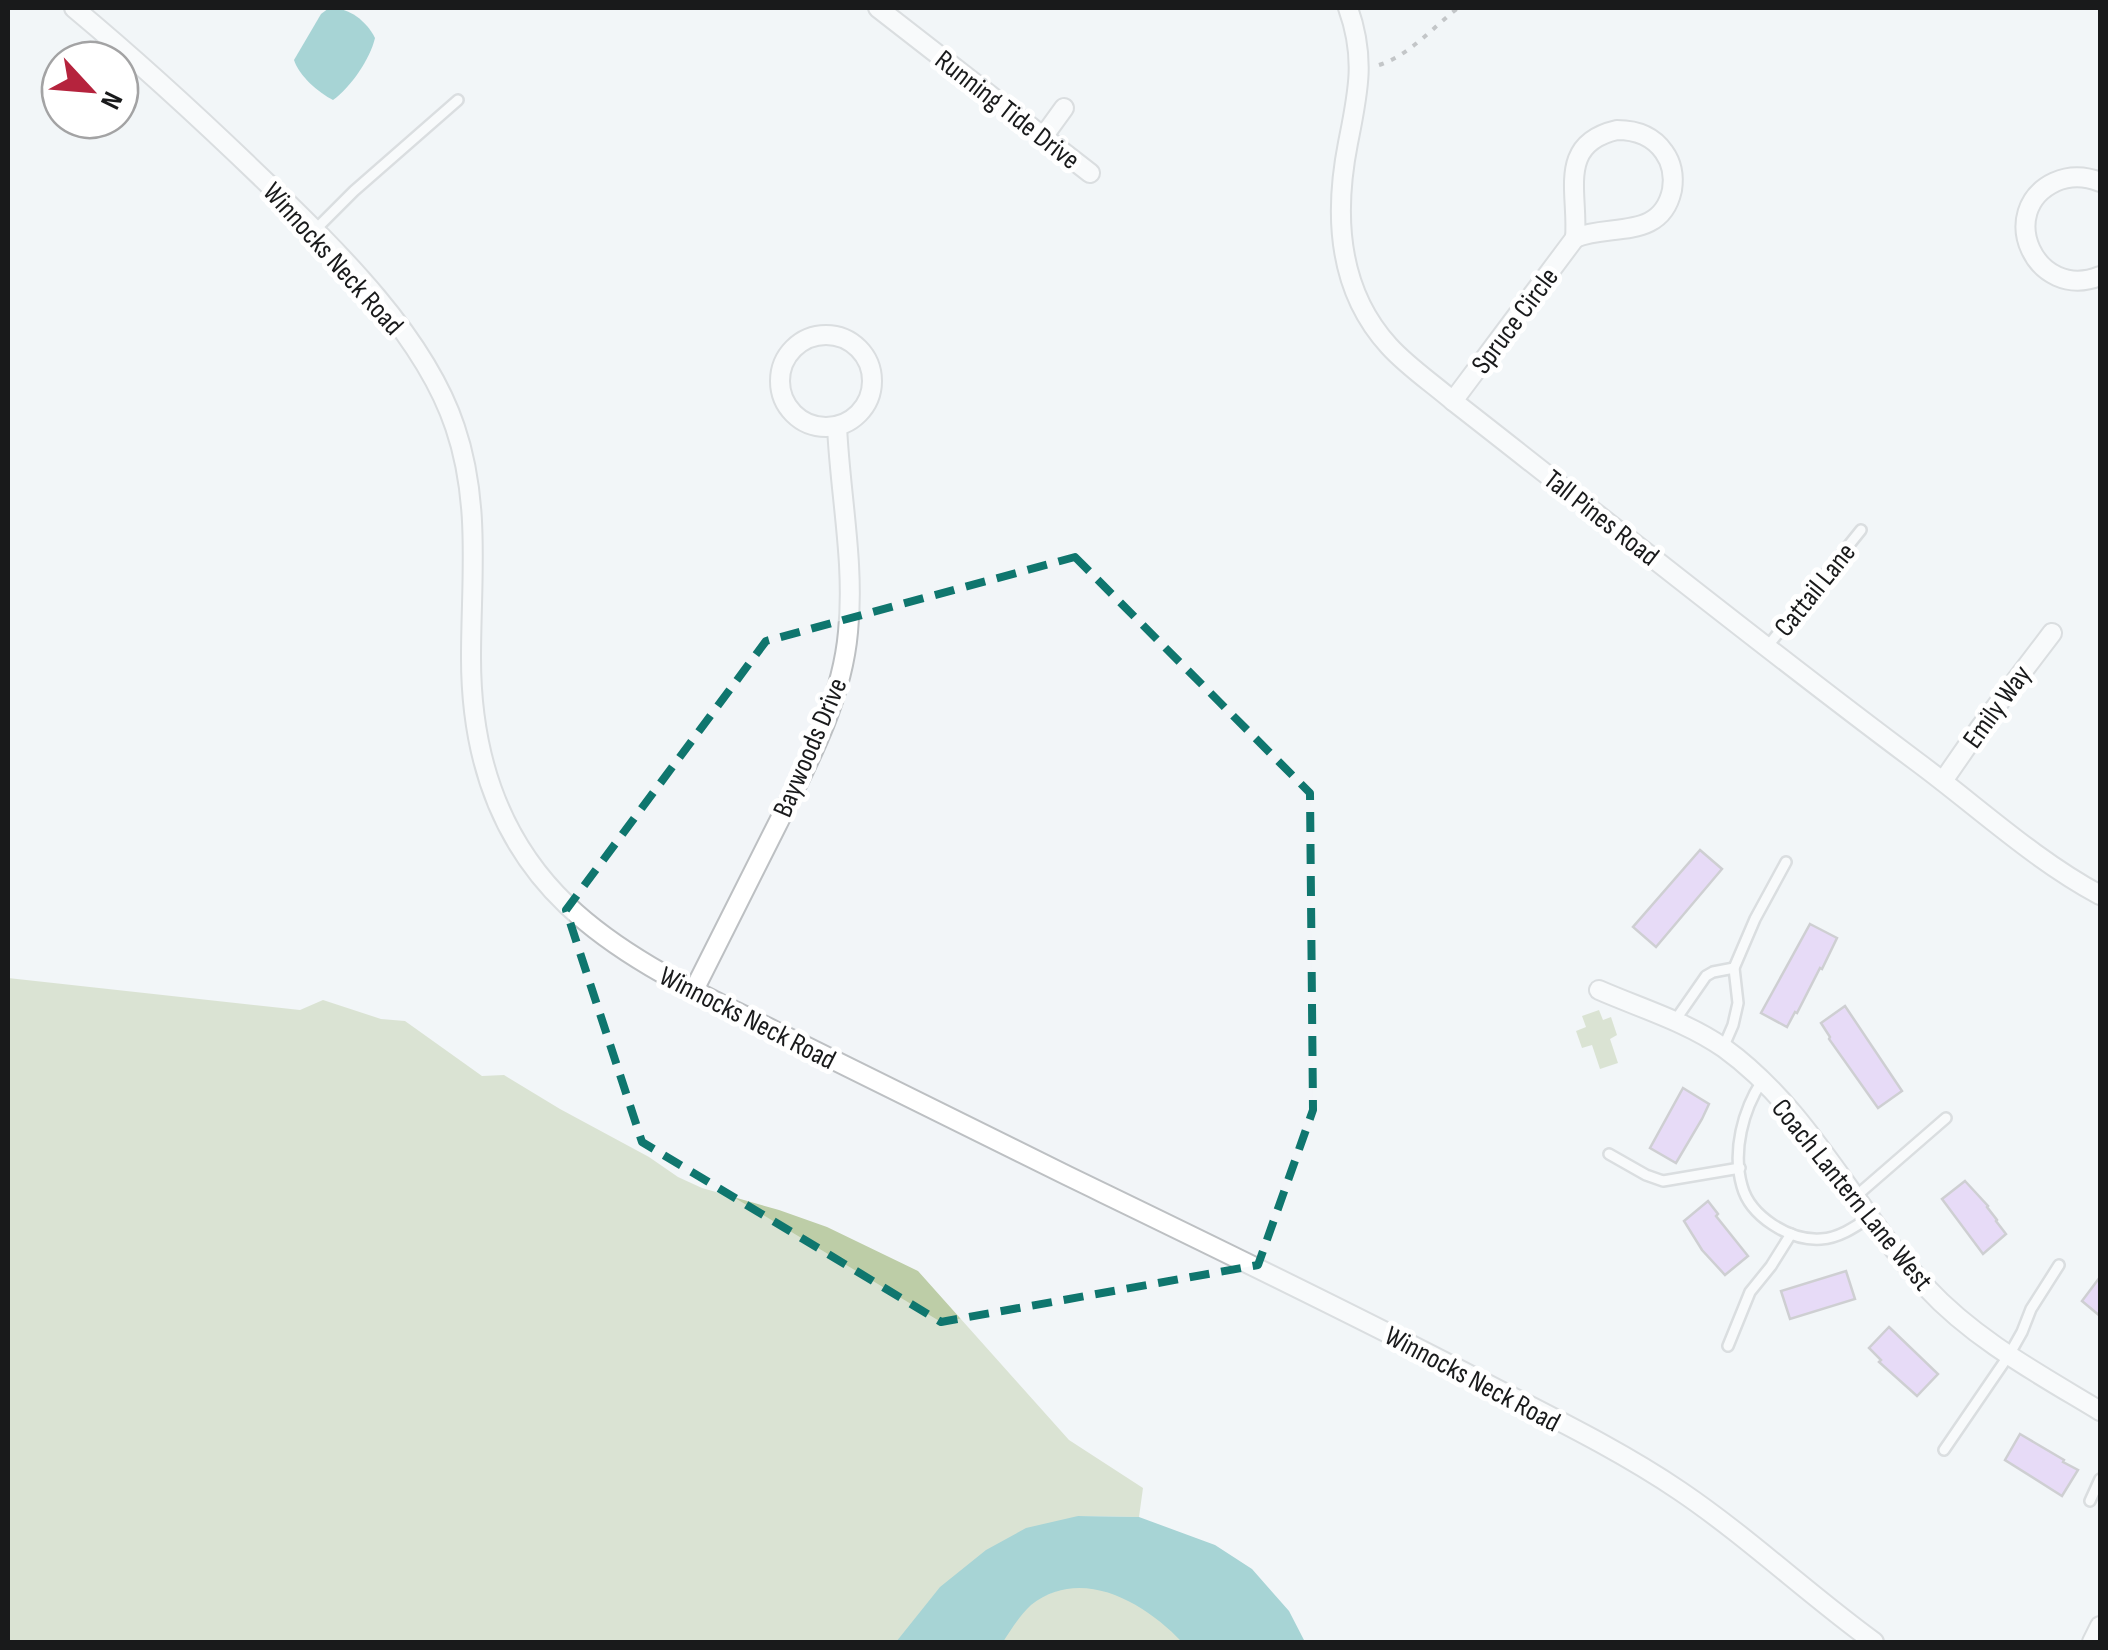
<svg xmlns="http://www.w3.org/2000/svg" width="2108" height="1650" font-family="'Sofia Sans Condensed',sans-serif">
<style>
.green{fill:#bdcda7}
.water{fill:#4caaab}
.building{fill:#dabaf6;stroke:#a3a1a5;stroke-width:2.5}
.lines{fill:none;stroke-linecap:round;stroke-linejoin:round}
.service-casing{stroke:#bdc0c3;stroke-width:14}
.minor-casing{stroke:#bdc0c3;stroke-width:22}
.path{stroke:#8a8c8e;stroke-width:4;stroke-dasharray:5 8;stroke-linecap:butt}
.service{stroke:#fff;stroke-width:9}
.minor{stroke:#fff;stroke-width:18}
.marked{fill:none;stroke:#0f766e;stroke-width:8;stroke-dasharray:20 12;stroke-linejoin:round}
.labels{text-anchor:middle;stroke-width:10;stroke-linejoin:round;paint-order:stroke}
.street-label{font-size:28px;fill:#191a1b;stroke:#fff}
</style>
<rect width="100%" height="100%" fill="#f2f5f8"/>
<!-- green -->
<g class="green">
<path d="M8 978 300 1010 323 1000 381 1019 405 1021 482 1076 504 1075 560 1109 649 1157 678 1177 702 1188 779 1210 827 1227 918 1271 1069 1440 1143 1488 1139 1517 1078 1516 910 1642H8Z"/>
<path d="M1599 1010 1603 1020 1611 1017 1617 1035 1610 1039 1618 1063 1600 1069 1592 1045 1582 1048 1576 1031 1586 1027 1582 1016Z"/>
<path d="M1093 1576 1196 1642H996L1019 1606Z"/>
</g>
<!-- water -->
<g class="water">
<path d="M329 8C348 7 366 20 375 38 370 59 351 87 333 100 319 93 299 76 294 60L321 14Z"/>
<path d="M1078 1516 1139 1517 1215 1545 1252 1569 1289 1611 1305 1642H1182C1145 1603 1082 1565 1031 1605 1020 1615 1011 1630 1003 1642H896L940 1587 986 1550 1026 1528Z"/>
</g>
<!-- building -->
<g class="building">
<path d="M1700 850 1722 869 1656 947 1633 927Z"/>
<path d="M1810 924 1837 938 1822 969 1820 968 1797 1013 1795 1012 1787 1027 1761 1013Z"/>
<path d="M1845 1006 1902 1091 1878 1108 1829 1039 1830 1037 1821 1023Z"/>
<path d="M1683 1088 1709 1104 1702 1119 1676 1163 1650 1148Z"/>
<path d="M1965 1181 1988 1206 1987 1207 1997 1220 1996 1221 2006 1234 1983 1254 1942 1199Z"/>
<path d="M1708 1201 1718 1214 1716 1216 1748 1256 1725 1275 1702 1250 1684 1221Z"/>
<path d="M1846 1271 1855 1299 1790 1319 1781 1291Z"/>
<path d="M2100 1277V1316L2082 1301Z"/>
<path d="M1889 1327 1938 1374 1917 1396 1879 1362 1881 1360 1869 1348Z"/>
<path d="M2020 1434 2064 1460 2063 1462 2078 1470 2062 1496 2005 1460Z"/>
</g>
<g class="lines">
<!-- service casing -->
<g class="service-casing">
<g id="service">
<path d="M315 230 354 191 458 100"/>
<path d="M1767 647 1861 530"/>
<path d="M1674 1022 1706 976 1713 972 1734 968"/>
<path d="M1723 1048 1733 1025 1738 1003 1734 968 1755 919 1786 862"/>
<path d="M1762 1081C1743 1110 1732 1151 1742 1186 1750 1216 1789 1241 1821 1239 1839 1238 1855 1227 1870 1217"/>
<path d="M1609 1154 1646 1175 1663 1181 1740 1168"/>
<path d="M1855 1197 1946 1118"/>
<path d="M1728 1346 1750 1292 1771 1266 1791 1234"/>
<path d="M1944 1450 2009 1355 2022 1332 2031 1309 2059 1265"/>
<path d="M2090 1501 2100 1479"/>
</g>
</g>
<!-- minor casing -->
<g class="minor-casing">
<g id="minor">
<path d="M74 8C140 63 204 122 266 182 335 249 424 334 455 427 481 503 471 579 471 658 471 752 498 839 567 905 627 962 704 995 777 1032 874 1081 971 1129 1068 1176 1200 1240 1333 1304 1464 1372 1536 1410 1612 1445 1680 1491 1748 1537 1808 1594 1874 1642"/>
<path d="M878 8 1090 173"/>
<path d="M1348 8C1366 58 1358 93 1348 143 1334 214 1337 289 1389 346 1407 366 1432 383 1453 401 1607 521 1759 644 1916 761 1977 806 2033 859 2100 895"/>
<path d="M1617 130C1636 130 1653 136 1664 152 1672 163 1674 177 1672 190 1661 241 1610 223 1575 238 1579 194 1556 144 1617 130Z"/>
<path d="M1043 137 1064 108"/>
<path d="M2100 182C2085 176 2071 175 2055 182 1995 210 2035 302 2100 276"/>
<circle cx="826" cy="381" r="46"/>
<path d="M1453 401 1575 238"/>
<path d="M1943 781 1979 729 2052 633"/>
<path d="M694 990C722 935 749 880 777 825 807 765 842 701 848 632 855 563 840 495 837 426"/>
<path d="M1599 990C1640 1008 1687 1022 1724 1048 1810 1110 1855 1211 1926 1287 1975 1340 2039 1374 2100 1411"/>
<path d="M2092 1642 2100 1626"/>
</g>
</g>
<!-- path -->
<path class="path" d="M1379 65C1410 55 1433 27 1458 8"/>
<!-- service -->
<use href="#service" class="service"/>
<!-- minor -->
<use href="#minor" class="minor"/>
</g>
<!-- marked area -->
<path d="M0 0H2108V1650H0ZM1075 557 1310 793 1313 1110 1258 1265 941 1322 642 1142 566 910 766 641Z" fill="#f2f5f8" fill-opacity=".55" fill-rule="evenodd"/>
<path class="marked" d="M1075 557 1310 793 1313 1110 1258 1265 941 1322 642 1142 566 910 766 641Z"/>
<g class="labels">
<!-- street labels -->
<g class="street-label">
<text transform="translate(1008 109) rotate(38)" y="10">Running Tide Drive</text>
<text transform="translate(334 258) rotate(48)" y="10">Winnocks Neck Road</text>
<text transform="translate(1514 320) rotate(-53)" y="10">Spruce Circle</text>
<text transform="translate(1602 517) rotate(38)" y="10">Tall Pines Road</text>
<text transform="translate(1814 589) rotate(-51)" y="10">Cattail Lane</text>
<text transform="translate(1996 706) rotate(-54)" y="10">Emily Way</text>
<text transform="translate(809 747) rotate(-67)" y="10">Baywoods Drive</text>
<text transform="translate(748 1017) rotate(27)" y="10">Winnocks Neck Road</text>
<text transform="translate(1853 1194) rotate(51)" y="10">Coach Lantern Lane West</text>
<text transform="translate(1473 1378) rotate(28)" y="10">Winnocks Neck Road</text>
</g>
</g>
<!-- border -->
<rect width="2108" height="1650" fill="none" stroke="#191a1b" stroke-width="20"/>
<!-- north arrow -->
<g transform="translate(90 90) rotate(116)"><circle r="48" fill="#ffffff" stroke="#a3a3a4" stroke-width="2.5"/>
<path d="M0-8L18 38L0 25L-18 38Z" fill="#b5233d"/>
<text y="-15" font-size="28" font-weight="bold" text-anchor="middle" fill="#191a1b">N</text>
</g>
</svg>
